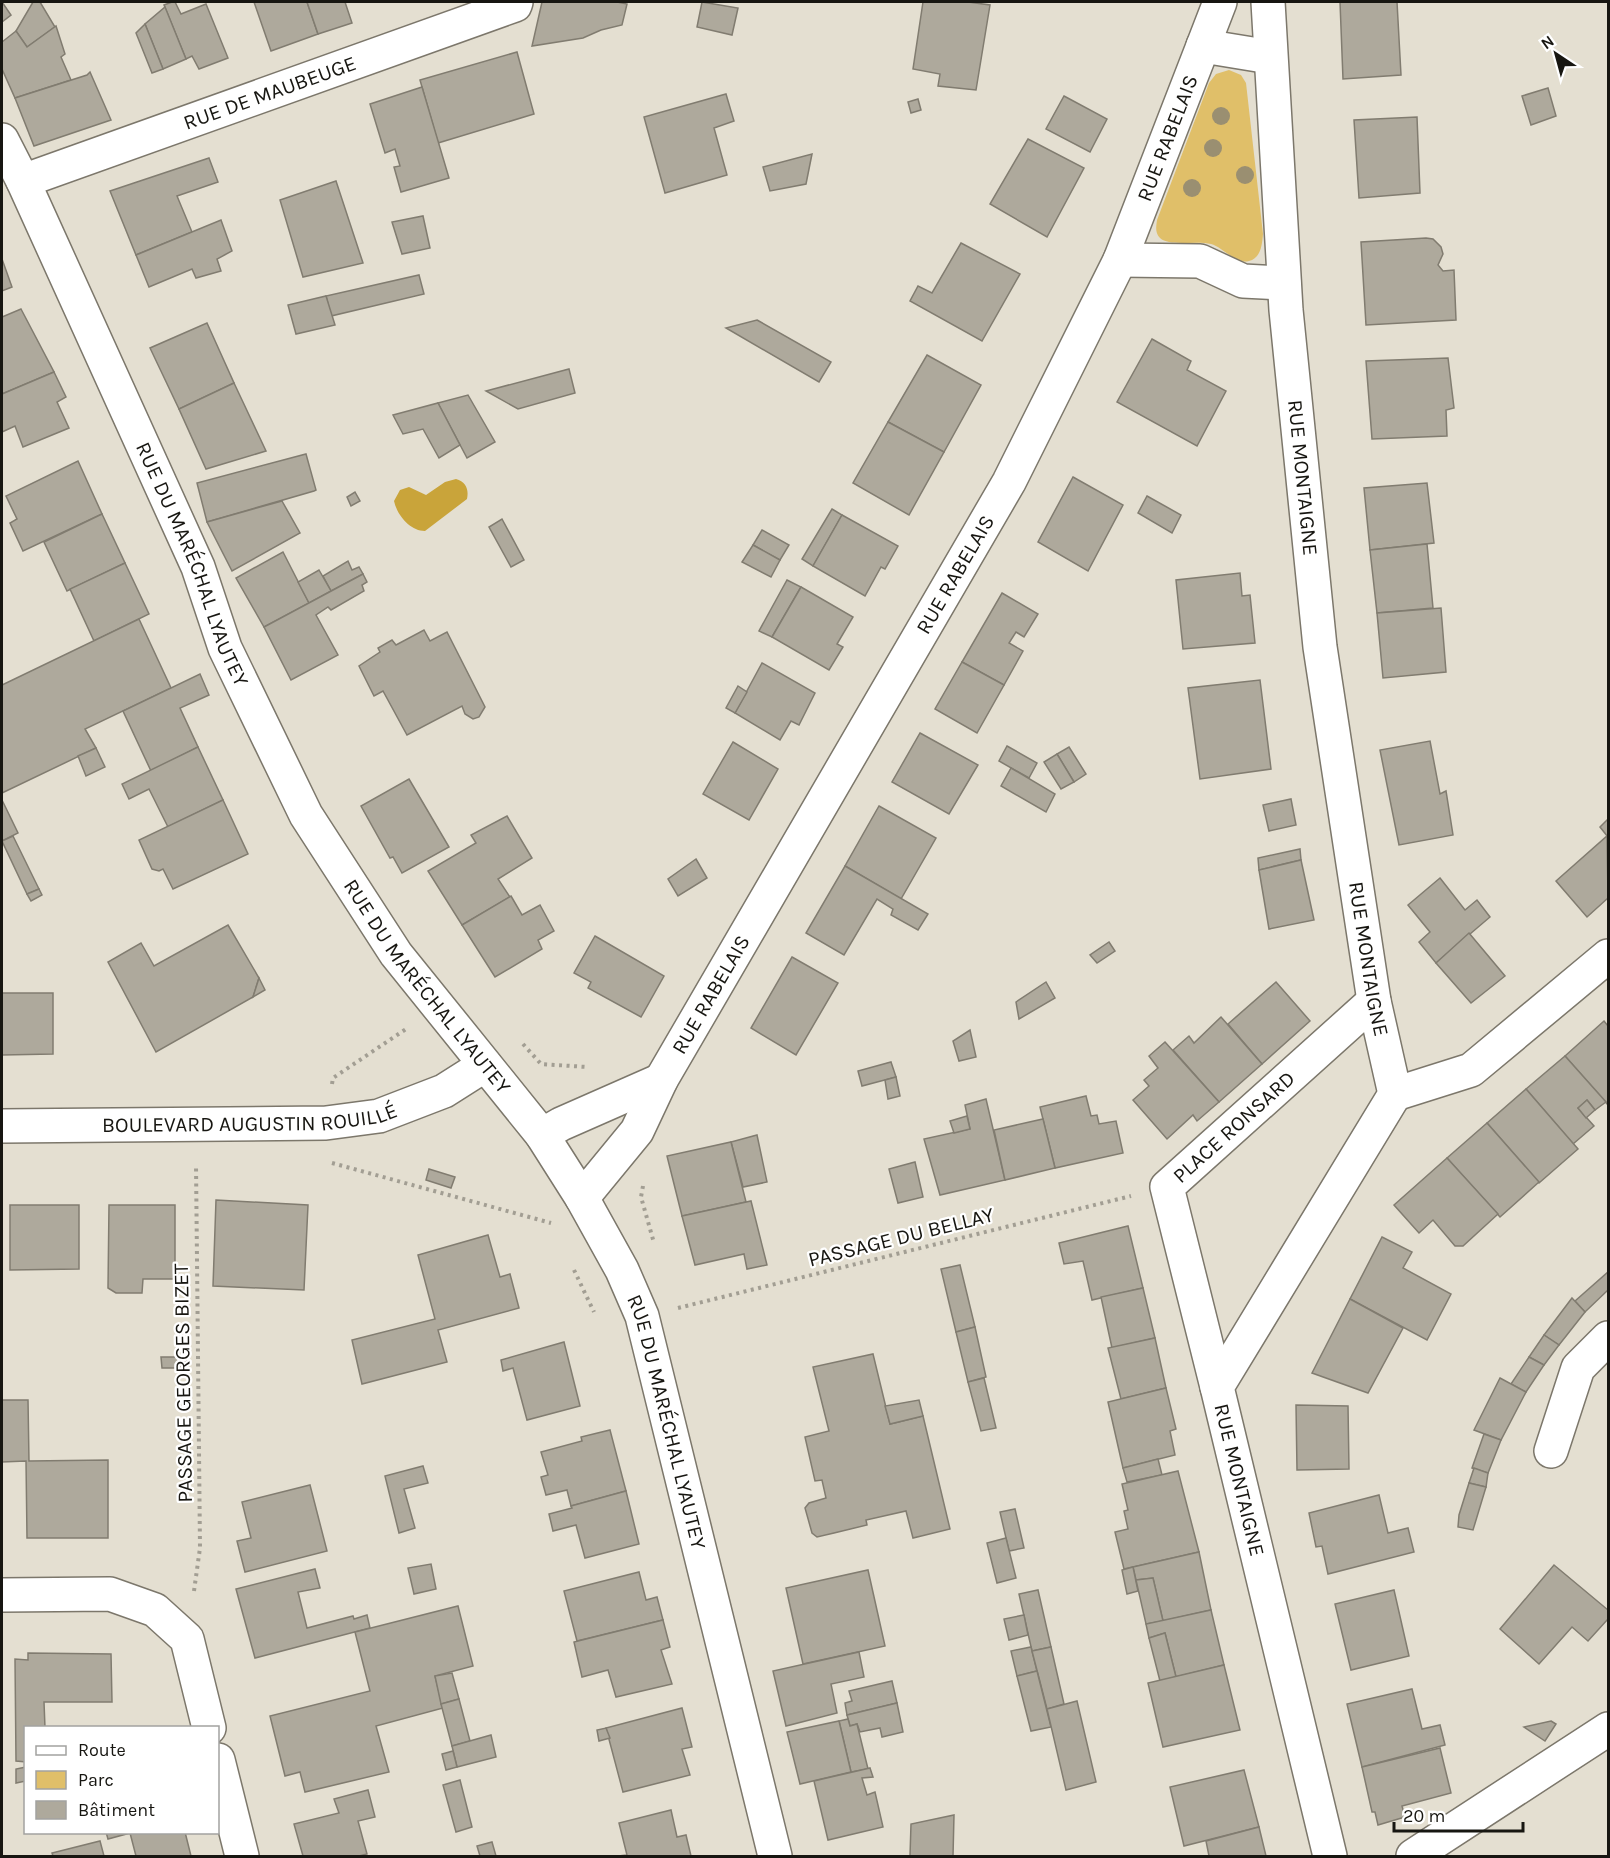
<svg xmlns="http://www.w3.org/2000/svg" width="1610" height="1858" font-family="Karla,sans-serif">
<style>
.green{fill:#e0bf69}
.water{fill:#c9a43a}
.building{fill:#aea99c;stroke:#817c70;stroke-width:1.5}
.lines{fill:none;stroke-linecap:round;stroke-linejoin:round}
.minor-casing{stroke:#7c776b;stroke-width:36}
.major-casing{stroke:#7c776b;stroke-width:36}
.path{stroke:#a29e93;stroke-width:4;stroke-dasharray:3 4.5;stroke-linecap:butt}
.minor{stroke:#fff;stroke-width:33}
.major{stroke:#fff;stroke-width:33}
.tree{fill:#9a8f71}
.labels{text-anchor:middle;stroke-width:4.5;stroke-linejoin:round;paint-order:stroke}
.street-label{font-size:21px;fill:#171611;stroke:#fff}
</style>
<rect width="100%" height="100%" fill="#e4dfd1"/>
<!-- green -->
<path class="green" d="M1229 70 1241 75 1246 83 1263 234C1262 245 1261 258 1249 261 1236 265 1223 247 1211 244 1196 240 1170 247 1160 238 1155 233 1156 227 1157 220L1209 83 1216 74Z"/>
<!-- water -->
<path class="water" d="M456 479C466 482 469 489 467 499L425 531C410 531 397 515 394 501L400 490 409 487 426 495 445 482Z"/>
<!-- building -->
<g class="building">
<path d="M2 2 11 15 2 22Z"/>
<path d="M33 2H40L55 27 27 47 16 31Z"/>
<path d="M172 2H175L181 14 206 4 228 58 199 69 192 56 186 59 164 5Z"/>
<path d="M254 2H307L318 34 271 51Z"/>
<path d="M307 2H345L352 23 318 34Z"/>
<path d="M542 2H617L627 4 622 25 601 30 583 38 532 46Z"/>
<path d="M702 2 738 8 732 35 697 27Z"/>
<path d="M923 2H968L990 5 976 90 938 86 940 74 913 69Z"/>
<path d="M1340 2H1397L1401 75 1343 79Z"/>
<path d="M165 7 186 59 163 69 145 24Z"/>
<path d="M145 24 163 69 152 73 136 33Z"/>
<path d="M56 26 65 54 61 57 71 80 15 98 2 69V42L16 31 27 47Z"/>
<path d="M517 52 534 114 438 143 420 80Z"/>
<path d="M90 72 111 120 34 146 15 98 87 75Z"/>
<path d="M422 87 449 178 401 192 394 167 400 166 395 149 385 153 370 104Z"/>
<path d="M1548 88 1556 116 1531 125 1522 96Z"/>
<path d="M726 94 734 121 714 128 727 175 665 193 644 117Z"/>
<path d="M1064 96 1107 119 1090 152 1046 129Z"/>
<path d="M918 99 921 110 911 113 908 102Z"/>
<path d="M1417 117 1420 193 1359 198 1354 120Z"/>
<path d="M1028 139 1084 168 1047 237 990 204Z"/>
<path d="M812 154 806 184 770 191 763 167Z"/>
<path d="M209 158 218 182 177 196 192 232 136 255 110 191Z"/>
<path d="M336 181 363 263 303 277 280 200Z"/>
<path d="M423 216 430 248 402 254 392 222Z"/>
<path d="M221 220 232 251 217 259 221 271 196 278 192 269 149 287 136 255Z"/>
<path d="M1426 238 1433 239 1441 247 1443 254 1438 265 1443 271 1454 270 1456 320 1366 325 1361 242Z"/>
<path d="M961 243 1020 274 982 341 910 301 918 286 932 293Z"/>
<path d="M2 259 12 287 2 291Z"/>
<path d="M419 275 424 294 331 316 326 296Z"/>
<path d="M326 296 335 325 296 334 288 305Z"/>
<path d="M21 309 54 372 2 394V317Z"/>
<path d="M757 320 831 362 819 382 726 328Z"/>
<path d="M207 323 234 383 179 409 150 348Z"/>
<path d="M1152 339 1191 361 1187 370 1226 391 1197 446 1117 402Z"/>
<path d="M927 355 981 385 944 452 888 422Z"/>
<path d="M1448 358 1454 408 1446 410 1447 436 1372 439 1366 361Z"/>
<path d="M569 369 575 393 518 409 486 391Z"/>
<path d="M54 372 66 397 57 402 69 428 23 447 15 426 2 432V394Z"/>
<path d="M234 383 266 451 206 469 179 409Z"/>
<path d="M468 395 495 442 467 458 438 403Z"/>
<path d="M438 403 460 445 439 458 423 429 403 434 393 415Z"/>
<path d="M888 422 944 452 909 515 853 483Z"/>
<path d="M306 454 316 490 314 491 207 522 197 483Z"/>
<path d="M78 461 102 514 23 551 10 523 17 519 6 496Z"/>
<path d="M1073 477 1123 505 1088 571 1038 542Z"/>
<path d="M1427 483 1434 543 1370 550 1364 488Z"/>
<path d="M355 492 360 501 351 506 347 497Z"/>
<path d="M1147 496 1181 515 1172 533 1138 513Z"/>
<path d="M282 501 300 533 232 571 207 522Z"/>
<path d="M832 509 842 515 813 566 802 559Z"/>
<path d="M102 514 125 563 67 591 44 542Z"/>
<path d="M842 515 898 546 885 569 881 567 865 596 813 566Z"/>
<path d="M502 519 524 560 511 567 489 527Z"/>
<path d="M762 530 789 545 780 560 753 545Z"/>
<path d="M1427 544 1433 608 1377 613 1370 550Z"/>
<path d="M753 545 780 560 771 577 742 562Z"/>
<path d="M283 552 309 603 264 627 236 578Z"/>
<path d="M348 561 352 570 359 567 363 574 331 591 323 576Z"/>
<path d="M125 563 149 614 94 641 70 589Z"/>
<path d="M319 570 331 591 309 603 298 582Z"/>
<path d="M1240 573 1242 596 1250 595 1255 643 1183 649 1176 580Z"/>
<path d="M363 574 367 582 362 585 364 591 331 610 328 607 316 615 338 655 291 680 264 627Z"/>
<path d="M787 580 801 587 772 637 759 631Z"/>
<path d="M801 587 853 617 837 644 843 647 829 670 772 637Z"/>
<path d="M1002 593 1038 614 1024 637 1016 632 1009 643 1023 651 1004 685 962 662Z"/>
<path d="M1441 608 1446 672 1383 678 1377 613Z"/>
<path d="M139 619 171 688 85 729 96 748 2 793V685Z"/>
<path d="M424 630 430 641 447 632 485 707 479 717 473 719 465 714 462 706 407 735 383 691 374 696 359 666 380 652 378 648 392 640 396 645Z"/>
<path d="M962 662 1004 685 977 733 935 709Z"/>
<path d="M762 663 815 693 799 725 791 721 780 740 735 713Z"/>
<path d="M200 674 209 695 180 708 198 747 151 771 123 711Z"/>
<path d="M1260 680 1271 769 1200 779 1188 688Z"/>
<path d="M738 686 747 692 735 713 726 708Z"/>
<path d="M920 733 978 765 949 814 892 782Z"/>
<path d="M1430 741 1440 794 1446 791 1453 835 1399 845 1380 750Z"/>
<path d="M733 742 778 769 749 820 703 794Z"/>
<path d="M1007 746 1037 763 1029 778 999 761Z"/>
<path d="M198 747 223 800 168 827 149 789 129 799 122 784Z"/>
<path d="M1069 747 1086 774 1074 782 1057 754Z"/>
<path d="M96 748 105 767 86 776 78 756Z"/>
<path d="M1057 754 1074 782 1061 789 1044 762Z"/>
<path d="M1011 768 1055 794 1046 812 1001 786Z"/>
<path d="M409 779 449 847 402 873 393 857 390 858 361 806Z"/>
<path d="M1291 799 1296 825 1269 831 1263 805Z"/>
<path d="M2 800 18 833 2 841Z"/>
<path d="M223 800 248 854 173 889 163 869 159 871 152 869 139 840Z"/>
<path d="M879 806 936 838 901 899 845 866Z"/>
<path d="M507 816 532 858 498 879 510 897 462 925 428 871 476 843 471 835Z"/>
<path d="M1608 819V837L1600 827Z"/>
<path d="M13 836 39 889 27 894 2 841Z"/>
<path d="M1607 836 1608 898 1587 917 1556 881Z"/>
<path d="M1300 849 1301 860 1259 870 1258 858Z"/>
<path d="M696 859 707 878 678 896 668 879Z"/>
<path d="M1301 860 1314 920 1269 929 1259 870Z"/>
<path d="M845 866 928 914 918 930 891 915 893 909 877 899 844 955 806 933Z"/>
<path d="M1440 878 1465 910 1477 900 1490 917 1436 963 1419 942 1430 932 1408 905Z"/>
<path d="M39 889 42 895 31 901 27 894Z"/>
<path d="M511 896 522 915 540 905 554 931 538 940 542 949 495 977 462 925Z"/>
<path d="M228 925 259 978 253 997 156 1052 108 962 141 943 154 966Z"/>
<path d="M1469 933 1505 976 1471 1003 1436 963Z"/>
<path d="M595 936 664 976 641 1017 588 988 591 982 574 973Z"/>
<path d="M1109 942 1115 951 1097 963 1090 955Z"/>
<path d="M792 957 838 983 796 1055 751 1028Z"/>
<path d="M259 978 265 990 253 997Z"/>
<path d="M1046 982 1055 998 1019 1019 1016 1002Z"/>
<path d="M1276 982 1310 1021 1262 1064 1228 1024Z"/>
<path d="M2 993H53V1054L2 1055Z"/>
<path d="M1221 1017 1262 1064 1219 1102 1173 1050 1189 1036 1194 1043Z"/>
<path d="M1604 1021 1608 1026V1105L1565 1056Z"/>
<path d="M970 1030 976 1057 959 1061 953 1041Z"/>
<path d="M1165 1042 1219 1102 1197 1121 1193 1115 1167 1139 1133 1100 1149 1086 1144 1080 1158 1068 1149 1056Z"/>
<path d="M1565 1056 1606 1102 1595 1110 1587 1100 1578 1108 1594 1126 1573 1144 1526 1089Z"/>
<path d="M891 1062 896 1077 862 1086 858 1071Z"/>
<path d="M896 1077 900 1096 888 1099 885 1080Z"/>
<path d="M1526 1089 1578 1149 1539 1183 1487 1123Z"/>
<path d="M1086 1096 1091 1116 1097 1115 1099 1124 1116 1121 1123 1153 1055 1168 1040 1107Z"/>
<path d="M986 1099 1005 1180 940 1195 924 1139 970 1129 965 1105Z"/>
<path d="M1587 1100 1595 1110 1586 1118 1578 1108Z"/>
<path d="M967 1116 970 1129 954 1133 950 1121Z"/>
<path d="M1043 1119 1055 1168 1005 1180 994 1130Z"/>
<path d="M1487 1123 1539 1182 1500 1217 1447 1158Z"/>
<path d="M757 1135 767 1182 743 1187 731 1142Z"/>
<path d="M731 1142 746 1202 682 1216 667 1156Z"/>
<path d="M1447 1158 1498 1214 1463 1246H1455L1433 1220 1419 1233 1394 1205Z"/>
<path d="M915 1162 923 1197 898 1203 889 1169Z"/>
<path d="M429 1169 455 1177 451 1188 426 1180Z"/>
<path d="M216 1200 308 1205 304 1290 213 1286Z"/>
<path d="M751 1201 767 1265 747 1269 744 1254 695 1265 682 1216Z"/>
<path d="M10 1205H79V1269L10 1270Z"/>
<path d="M109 1205H175V1279H143L142 1293H116L108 1288Z"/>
<path d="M1128 1226 1143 1288 1092 1300 1083 1261 1064 1264 1059 1243Z"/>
<path d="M488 1235 500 1277 510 1274 519 1308 438 1330 447 1362 362 1384 352 1340 435 1319 418 1255Z"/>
<path d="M1382 1237 1412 1252 1403 1268 1451 1294 1427 1340 1350 1299Z"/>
<path d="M960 1265 975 1327 956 1332 941 1269Z"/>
<path d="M1608 1272V1290L1585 1312 1575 1301Z"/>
<path d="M1143 1288 1155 1338 1112 1348 1101 1297Z"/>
<path d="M1572 1298 1585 1312 1559 1345 1544 1335Z"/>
<path d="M1350 1299 1403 1328 1368 1393 1312 1373Z"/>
<path d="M975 1327 986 1377 968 1382 956 1332Z"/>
<path d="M1544 1335 1559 1345 1544 1365 1529 1357Z"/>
<path d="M1155 1338 1166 1388 1121 1399 1108 1348Z"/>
<path d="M564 1342 580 1406 527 1420 513 1368 503 1371 501 1360Z"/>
<path d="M873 1354 890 1424 923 1416 950 1529 913 1538 906 1511 866 1520 867 1525 834 1533 817 1537 812 1533 805 1508 809 1503 826 1498 822 1480 815 1481 805 1437 829 1431 813 1367Z"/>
<path d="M161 1357H187V1368H162Z"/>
<path d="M1529 1357 1544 1365 1526 1392 1511 1384Z"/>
<path d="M984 1378 996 1428 981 1431 968 1382Z"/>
<path d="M1500 1378 1526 1392 1501 1440 1474 1430Z"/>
<path d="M1166 1388 1176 1429 1170 1431 1175 1455 1123 1468 1108 1402Z"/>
<path d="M2 1400H28L29 1461 108 1460V1538H27L26 1461 2 1462Z"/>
<path d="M919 1400 923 1416 890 1424 885 1406Z"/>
<path d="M1296 1405 1348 1406 1349 1469 1297 1470Z"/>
<path d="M610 1430 626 1491 571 1506 567 1490 546 1495 541 1477 548 1475 541 1452 582 1441 581 1437Z"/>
<path d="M1484 1434 1501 1440 1488 1473 1472 1468Z"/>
<path d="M1158 1459 1162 1475 1127 1482 1123 1468Z"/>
<path d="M423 1466 428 1483 404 1489 415 1528 399 1533 385 1476Z"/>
<path d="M1474 1468 1488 1473 1486 1487 1469 1483Z"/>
<path d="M1178 1471 1199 1552 1124 1569 1115 1532 1128 1529 1124 1511 1128 1510 1122 1484Z"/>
<path d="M1469 1483 1486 1487 1473 1530 1458 1527 1459 1515Z"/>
<path d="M310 1485 327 1551 245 1572 237 1541 251 1538 242 1502Z"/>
<path d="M626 1491 639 1544 585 1558 576 1525 553 1531 549 1514 572 1508 571 1506Z"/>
<path d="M1379 1495 1388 1533 1408 1528 1414 1552 1328 1574 1322 1546 1316 1547 1309 1513Z"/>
<path d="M1015 1509 1024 1548 1009 1551 1000 1512Z"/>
<path d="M1006 1538 1016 1578 997 1583 987 1543Z"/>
<path d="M1199 1552 1211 1610 1163 1621 1153 1578 1136 1580 1133 1567Z"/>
<path d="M431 1564 436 1589 414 1594 408 1568Z"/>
<path d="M1554 1565 1608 1610V1619L1588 1641 1572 1627 1539 1664 1500 1629Z"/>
<path d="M1133 1567 1138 1591 1127 1594 1122 1570Z"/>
<path d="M315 1569 320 1588 298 1592 307 1628 353 1616 354 1619 367 1615 370 1628 255 1658 236 1589Z"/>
<path d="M868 1570 885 1646 803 1664 786 1588Z"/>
<path d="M639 1572 646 1600 657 1597 663 1620 577 1641 564 1591Z"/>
<path d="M1153 1578 1163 1621 1146 1624 1136 1580Z"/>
<path d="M1038 1590 1051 1647 1032 1651 1019 1594Z"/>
<path d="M1394 1590 1409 1656 1351 1670 1335 1604Z"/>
<path d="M458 1606 473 1666 435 1676 443 1708 376 1726 389 1772 305 1792 300 1772 285 1776 270 1716 370 1691 355 1632Z"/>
<path d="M1211 1610 1224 1665 1176 1677 1165 1633 1149 1638 1146 1624Z"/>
<path d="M1024 1615 1028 1635 1009 1640 1004 1619Z"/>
<path d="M663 1620 670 1647 661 1650 672 1684 616 1697 608 1670 582 1677 574 1642Z"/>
<path d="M1165 1633 1176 1677 1160 1681 1149 1638Z"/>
<path d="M1031 1647 1037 1671 1017 1676 1011 1651Z"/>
<path d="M1051 1647 1064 1704 1047 1709 1032 1651Z"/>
<path d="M859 1652 864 1677 831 1684 837 1713 786 1726 773 1671Z"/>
<path d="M28 1653 111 1654 112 1702H44L45 1728H26V1762L16 1761 15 1659 28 1660Z"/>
<path d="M1224 1665 1240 1730 1163 1747 1148 1683Z"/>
<path d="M1037 1671 1051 1727 1031 1731 1017 1676Z"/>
<path d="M452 1673 459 1699 441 1704 435 1676Z"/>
<path d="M892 1681 897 1703 847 1715 845 1703 852 1701 849 1691Z"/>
<path d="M1412 1689 1422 1729 1440 1725 1445 1745 1362 1767 1347 1704Z"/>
<path d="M459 1699 470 1741 452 1746 441 1704Z"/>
<path d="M1077 1701 1096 1782 1066 1790 1047 1709Z"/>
<path d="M897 1703 903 1732 882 1737 880 1728 860 1732 857 1724 850 1726 847 1715Z"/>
<path d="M682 1708 692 1747 682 1749 690 1775 623 1792 606 1728Z"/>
<path d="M848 1719 850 1726 857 1724 868 1769 851 1772 839 1721Z"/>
<path d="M839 1721 851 1772 800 1784 787 1732Z"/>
<path d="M1551 1721 1556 1724 1545 1741 1524 1727Z"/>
<path d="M606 1728 610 1738 599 1741 597 1730Z"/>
<path d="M491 1735 496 1757 457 1767 452 1746Z"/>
<path d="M1440 1748 1451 1793 1402 1806 1405 1817 1378 1825 1375 1812H1372L1362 1767Z"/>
<path d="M453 1751 457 1767 446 1770 442 1754Z"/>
<path d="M26 1767V1781L16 1783V1769Z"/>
<path d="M870 1768 873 1777 862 1778 867 1795 875 1792 883 1827 828 1840 814 1781Z"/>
<path d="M1244 1770 1259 1827 1184 1846 1170 1787Z"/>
<path d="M460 1780 472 1827 456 1832 443 1785Z"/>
<path d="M368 1790 375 1817 358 1821 367 1854 359 1856H303L294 1824 339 1813 334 1799Z"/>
<path d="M671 1810 677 1837 686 1835 691 1856H618L627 1855 619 1823Z"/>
<path d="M954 1815 953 1856H910L911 1824Z"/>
<path d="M1259 1827 1266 1856H1209L1206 1841Z"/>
<path d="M106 1832H134L108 1839Z"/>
<path d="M185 1832 191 1856H136L130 1833Z"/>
<path d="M100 1841 104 1856H53L52 1853Z"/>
<path d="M492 1842 496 1856H480L477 1846Z"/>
</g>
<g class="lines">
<!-- minor casing -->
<g class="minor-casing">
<g id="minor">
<path id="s1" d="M1268 2 1286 310 1320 647 1374 1001 1395 1094 1217 1387 1330 1856"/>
<path d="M1203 46 1220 2"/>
<path id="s2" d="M23 181 515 5 516 2"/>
<path d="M1120 260 1200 261 1243 281 1284 283"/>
<path d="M1395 1094 1471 1070 1608 956"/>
<path id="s3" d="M2 1126 326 1123 379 1116 444 1091 485 1065"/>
<path d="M542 1135 561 1124 661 1080"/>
<path id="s4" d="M582 1198 637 1131 661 1080 1009 482 1120 260 1203 46 1270 57"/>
<path id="s5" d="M1217 1387 1167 1187 1374 1001"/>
<path d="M1551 1451 1578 1368 1608 1338"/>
<path d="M2 1595 110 1594 155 1610 187 1639 209 1728"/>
<path d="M218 1760 242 1856"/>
<path d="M1413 1856 1608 1729"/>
</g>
</g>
<!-- major casing -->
<g class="major-casing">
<g id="major">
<path id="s6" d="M2 140 23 181 198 567 225 648 306 815 396 954 542 1135 582 1198 622 1270 642 1316 775 1856"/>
</g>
</g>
<!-- path -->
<g class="path">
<path d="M523 1044 541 1064 587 1067"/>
<path d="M332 1084 333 1078 406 1029"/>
<path d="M332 1163 551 1223"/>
<path d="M643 1186 641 1197 654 1243"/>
<path d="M574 1270 594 1312"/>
<path d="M678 1308 1131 1196"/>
<path d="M194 1591 200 1548 196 1164"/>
</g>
<!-- minor -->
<use href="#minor" class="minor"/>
<!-- major -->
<use href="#major" class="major"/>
</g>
<!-- trees -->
<g class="tree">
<circle cx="1221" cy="116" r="9"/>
<circle cx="1213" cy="148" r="9"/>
<circle cx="1245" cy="175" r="9"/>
<circle cx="1192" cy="188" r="9"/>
</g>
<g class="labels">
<!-- street labels -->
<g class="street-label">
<text dy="7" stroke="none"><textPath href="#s2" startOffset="262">RUE DE MAUBEUGE</textPath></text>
<text dy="7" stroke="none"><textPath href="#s4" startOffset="1214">RUE RABELAIS</textPath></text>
<text dy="7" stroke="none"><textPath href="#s1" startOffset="477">RUE MONTAIGNE</textPath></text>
<text dy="7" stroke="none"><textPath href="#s6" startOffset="465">RUE DU MARÉCHAL LYAUTEY</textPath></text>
<text dy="7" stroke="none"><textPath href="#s4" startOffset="728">RUE RABELAIS</textPath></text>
<text dy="7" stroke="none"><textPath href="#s1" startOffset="963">RUE MONTAIGNE</textPath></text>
<text dy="7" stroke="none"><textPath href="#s6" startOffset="951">RUE DU MARÉCHAL LYAUTEY</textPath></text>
<text dy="7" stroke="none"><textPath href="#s4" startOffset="242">RUE RABELAIS</textPath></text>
<text dy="7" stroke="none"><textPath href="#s3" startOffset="248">BOULEVARD AUGUSTIN ROUILLÉ</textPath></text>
<text dy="7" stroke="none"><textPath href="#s5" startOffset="296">PLACE RONSARD</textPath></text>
<text transform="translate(901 1237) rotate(-14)" y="7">PASSAGE DU BELLAY</text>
<text transform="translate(183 1383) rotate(-91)" y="7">PASSAGE GEORGES BIZET</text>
<text dy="7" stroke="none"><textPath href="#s6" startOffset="1455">RUE DU MARÉCHAL LYAUTEY</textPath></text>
<text dy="7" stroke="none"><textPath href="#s1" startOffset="1539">RUE MONTAIGNE</textPath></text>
</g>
</g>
<!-- border -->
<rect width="1610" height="1858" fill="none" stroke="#171611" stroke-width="6"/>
<!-- legend -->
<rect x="24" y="1726" width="195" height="108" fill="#ffffff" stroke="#a2a2a0" stroke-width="1.5"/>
<rect x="36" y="1746" width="30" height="9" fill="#ffffff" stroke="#a2a2a0" stroke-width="1.5"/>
<text x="78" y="1756" font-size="18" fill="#171611">Route</text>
<rect x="36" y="1771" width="30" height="18" fill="#e0bf69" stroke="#a2a2a0" stroke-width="1.5"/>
<text x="78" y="1786" font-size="18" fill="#171611">Parc</text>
<rect x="36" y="1801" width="30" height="18" fill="#aea99c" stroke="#a2a2a0" stroke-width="1.5"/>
<text x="78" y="1816" font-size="18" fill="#171611">Bâtiment</text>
<!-- north arrow -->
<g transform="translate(1556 54) rotate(324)" stroke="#ffffff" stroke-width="4.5" paint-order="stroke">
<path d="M0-4.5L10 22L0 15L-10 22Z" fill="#171611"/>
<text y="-9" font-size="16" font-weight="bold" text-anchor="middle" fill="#171611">N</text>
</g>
<!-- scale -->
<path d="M1394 1822v9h129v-9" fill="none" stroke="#171611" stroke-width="3"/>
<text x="1403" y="1822" font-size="18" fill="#171611" stroke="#ffffff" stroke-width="4.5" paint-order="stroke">20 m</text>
</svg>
